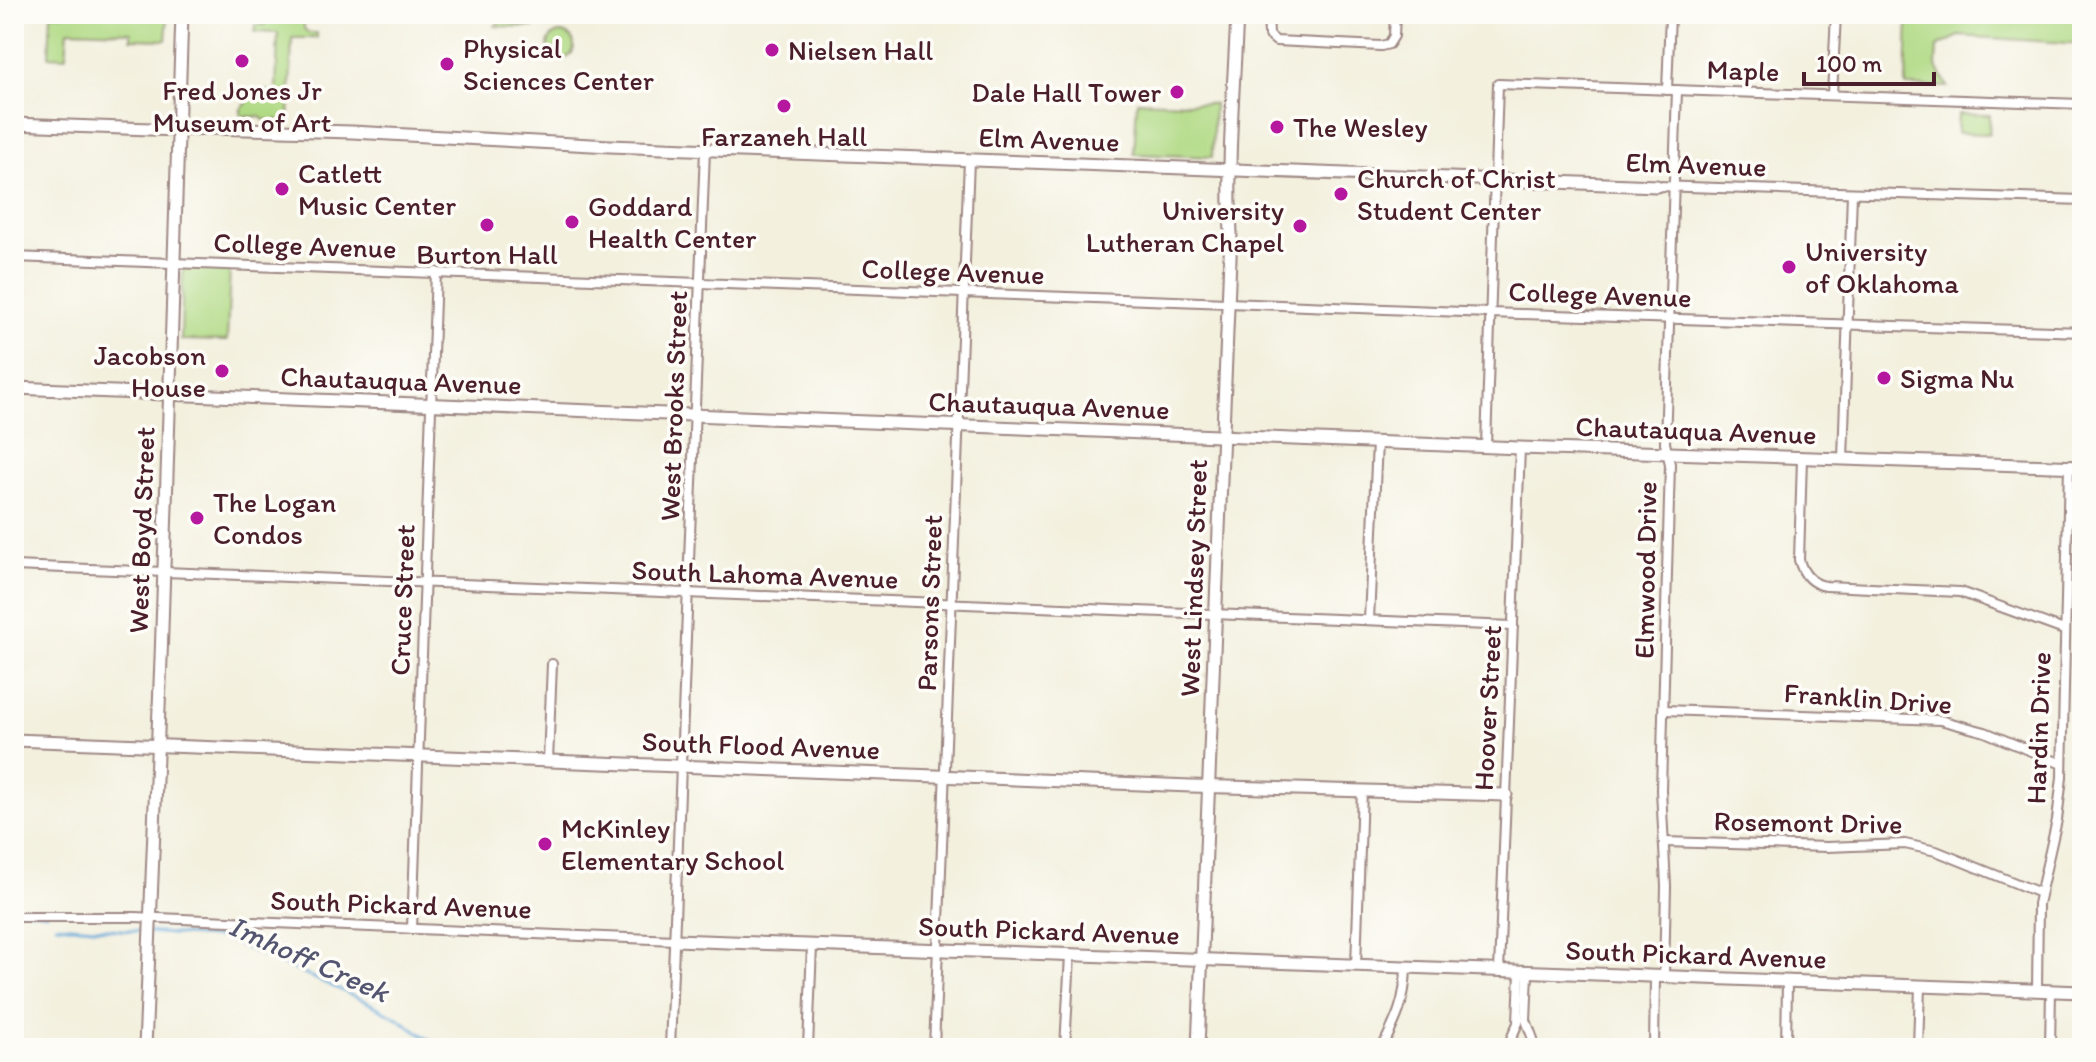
<svg xmlns="http://www.w3.org/2000/svg" width="2096" height="1062" font-family="Itim,sans-serif">
<style>
.green{fill:#b1da85;stroke:#7e7c58;stroke-width:2}
.lines{fill:none;stroke-linecap:round;stroke-linejoin:round}
.stream{stroke:#62a6d7;stroke-width:3}
.street-casing{stroke:#9e8884;stroke-width:12}
.secondary-casing{stroke:#9e8884;stroke-width:15}
.street{stroke:#fff;stroke-width:8}
.secondary{stroke:#fff;stroke-width:11}
.poi-dot{fill:#b5179e;stroke:#fdfcf7;stroke-width:3}
.labels{text-anchor:middle;stroke-width:7;stroke-linejoin:round;paint-order:stroke}
.poi-label{font-size:28px;fill:#4a1f2b;stroke:#fdfcf7;text-anchor:start}
.street-label{font-size:28px;fill:#4a1f2b;stroke:#fdfcf7}
.water-label{font-size:30px;font-style:italic;fill:#545570;stroke:#fdfcf7}
</style>
<rect width="100%" height="100%" fill="#fdfcf7"/>
<filter id="ink" filterUnits="userSpaceOnUse"><feTurbulence type="fractalNoise" baseFrequency=".0125" numOctaves="2"/><feDisplacementMap in="SourceGraphic" scale="16" xChannelSelector="R" yChannelSelector="G"/><feConvolveMatrix kernelMatrix="1 2 1 2 8 2 1 2 1" color-interpolation-filters="sRGB"/></filter>
<filter id="wash" filterUnits="userSpaceOnUse"><feTurbulence type="fractalNoise" baseFrequency=".006" numOctaves="4" result="noise"/><feDisplacementMap in="SourceGraphic" scale="32" xChannelSelector="R" yChannelSelector="G"/><feGaussianBlur stdDeviation="1.8" result="paint"/><feColorMatrix in="noise" values="0 0 0 0 0 0 0 0 0 0 0 0 0 0 0 0 0 1.4 0 .05"/><feComposite in="paint" operator="in"/></filter>
<g filter="url(#wash)">
<rect width="100%" height="100%" fill="#f3f0de"/>
<!-- green -->
<g class="green">
<path d="M51 14H168L166 40 131 39V32L68 30 66 57 49 56Z"/>
<path d="M266 14H309V21H304V29L309 33H317V38H292L289 120H264L260 117 241 116V109L247 103 250 91H276L278 33 255 32 256 25H265Z"/>
<path d="M1908 14H2082V44L1959 36 1937 47 1936 65 1948 87 1906 86Z"/>
<path d="M506 15 534 16V27L495 26Z"/>
<circle cx="561" cy="46" r="13"/>
<path d="M1137 101 1214 104 1212 157 1134 154Z"/>
<path d="M1958 114 1990 115 1989 134 1957 133Z"/>
<path d="M183 267H230L227 341 181 340Z"/>
</g>
<g class="lines">
<!-- stream -->
<g class="stream">
<path d="M14 908 47 913"/>
<path d="M56 925 224 938 365 1001 396 1017 441 1048"/>
</g>
</g>
</g>
<g filter="url(#ink)">
<g class="lines">
<!-- street casing -->
<g class="street-casing">
<g id="street">
<path d="M1268 14 1269 35 1276 41 1381 46 1389 44 1394 36 1395 14"/>
<path d="M1667 90 1670 14"/>
<path d="M1832 95 1836 14"/>
<path d="M1657 186 2082 200"/>
<path d="M14 257 1489 313 2082 332"/>
<path d="M1486 446 1498 84 2082 104"/>
<path d="M1802 458 1799 560C1803 574 1811 584 1826 586L1960 592 2064 630"/>
<path d="M1843 459 1852 193"/>
<path d="M14 566 1513 626"/>
<path d="M1369 620 1377 442"/>
<path d="M1664 710 1940 720 1985 732 2062 764"/>
<path d="M548 761 552 664"/>
<path d="M1664 842 1827 847 1905 844 1936 851 2040 893"/>
<path d="M14 917H135L675 940"/>
<path d="M412 929 436 272"/>
<path d="M1356 966 1362 790"/>
<path d="M1499 971 1520 448"/>
<path d="M1528 973 1526 1020 1533 1039 1529 1048"/>
<path d="M1664 977 1666 886 1661 790 1670 464 1665 443 1677 90"/>
<path d="M2037 990 2038 904 2057 820 2062 777 2069 466"/>
<path d="M670 1048 705 150"/>
<path d="M808 1048 812 945"/>
<path d="M934 1048 969 160"/>
<path d="M1065 1048 1070 955"/>
<path d="M1382 1048C1397 1018 1405 1002 1406 968"/>
<path d="M1514 1048 1510 1041 1518 1023 1520 972"/>
<path d="M1654 1048 1655 977"/>
<path d="M1786 1048 1787 981"/>
<path d="M1918 1048 1920 986"/>
<path d="M2050 1048 2051 990"/>
</g>
</g>
<!-- secondary casing -->
<g class="secondary-casing">
<g id="secondary">
<path d="M14 124 178 130 207 128 352 132 610 146 1657 186"/>
<path d="M14 388 1520 448 2082 467"/>
<path d="M14 740 1191 786 1506 795"/>
<path d="M675 940 2082 992"/>
<path d="M145 1048 161 659 182 14"/>
<path d="M1198 1048 1231 233C1227 160 1234 87 1237 14"/>
</g>
</g>
<!-- street -->
<use href="#street" class="street"/>
<!-- secondary -->
<use href="#secondary" class="secondary"/>
</g>
</g>
<!-- markers -->
<g class="poi-dot">
<circle cx="772" cy="50" r="8"/>
<circle cx="242" cy="61" r="8"/>
<circle cx="447" cy="64" r="8"/>
<circle cx="1177" cy="92" r="8"/>
<circle cx="784" cy="106" r="8"/>
<circle cx="1277" cy="127" r="8"/>
<circle cx="282" cy="189" r="8"/>
<circle cx="1341" cy="194" r="8"/>
<circle cx="572" cy="222" r="8"/>
<circle cx="487" cy="225" r="8"/>
<circle cx="1300" cy="226" r="8"/>
<circle cx="1789" cy="267" r="8"/>
<circle cx="222" cy="371" r="8"/>
<circle cx="1884" cy="378" r="8"/>
<circle cx="197" cy="518" r="8"/>
<circle cx="545" cy="844" r="8"/>
</g>
<g class="labels">
<!-- poi labels -->
<g class="poi-label">
<text x="463" y="58">Physical<tspan x="463" dy="32">Sciences Center</tspan></text>
<text x="788" y="60">Nielsen Hall</text>
<text x="242" y="100" text-anchor="middle">Fred Jones Jr<tspan x="242" dy="32">Museum of Art</tspan></text>
<text x="1161" y="102" text-anchor="end">Dale Hall Tower</text>
<text x="1293" y="137">The Wesley</text>
<text x="784" y="146" text-anchor="middle">Farzaneh Hall</text>
<text x="298" y="183">Catlett<tspan x="298" dy="32">Music Center</tspan></text>
<text x="1357" y="188">Church of Christ<tspan x="1357" dy="32">Student Center</tspan></text>
<text x="588" y="216">Goddard<tspan x="588" dy="32">Health Center</tspan></text>
<text x="1284" y="220" text-anchor="end">University<tspan x="1284" dy="32">Lutheran Chapel</tspan></text>
<text x="1805" y="261">University<tspan x="1805" dy="32">of Oklahoma</tspan></text>
<text x="487" y="264" text-anchor="middle">Burton Hall</text>
<text x="206" y="365" text-anchor="end">Jacobson<tspan x="206" dy="32">House</tspan></text>
<text x="1900" y="388">Sigma Nu</text>
<text x="213" y="512">The Logan<tspan x="213" dy="32">Condos</tspan></text>
<text x="561" y="838">McKinley<tspan x="561" dy="32">Elementary School</tspan></text>
</g>
<!-- street labels -->
<g class="street-label">
<text transform="translate(1743 70) rotate(2)" y="10">Maple</text>
<text transform="translate(1049 139) rotate(2)" y="10">Elm Avenue</text>
<text transform="translate(1696 164) rotate(2)" y="10">Elm Avenue</text>
<text transform="translate(305 245) rotate(2)" y="10">College Avenue</text>
<text transform="translate(953 271) rotate(2)" y="10">College Avenue</text>
<text transform="translate(1600 294) rotate(2)" y="10">College Avenue</text>
<text transform="translate(401 380) rotate(2)" y="10">Chautauqua Avenue</text>
<text transform="translate(1049 405) rotate(2)" y="10">Chautauqua Avenue</text>
<text transform="translate(673 406) rotate(-88)" y="10">West Brooks Street</text>
<text transform="translate(1696 430) rotate(2)" y="10">Chautauqua Avenue</text>
<text transform="translate(141 530) rotate(-88)" y="10">West Boyd Street</text>
<text transform="translate(1645 570) rotate(-89)" y="10">Elmwood Drive</text>
<text transform="translate(765 574) rotate(2)" y="10">South Lahoma Avenue</text>
<text transform="translate(1193 578) rotate(-88)" y="10">West Lindsey Street</text>
<text transform="translate(402 600) rotate(-88)" y="10">Cruce Street</text>
<text transform="translate(929 603) rotate(-88)" y="10">Parsons Street</text>
<text transform="translate(1868 698) rotate(4)" y="10">Franklin Drive</text>
<text transform="translate(1487 708) rotate(-87)" y="10">Hoover Street</text>
<text transform="translate(2038 728) rotate(-88)" y="10">Hardin Drive</text>
<text transform="translate(761 745) rotate(2)" y="10">South Flood Avenue</text>
<text transform="translate(1808 822) rotate(1)" y="10">Rosemont Drive</text>
<text transform="translate(401 904) rotate(2)" y="10">South Pickard Avenue</text>
<text transform="translate(1049 930) rotate(2)" y="10">South Pickard Avenue</text>
<text transform="translate(1696 954) rotate(2)" y="10">South Pickard Avenue</text>
</g>
<!-- water labels -->
<g class="water-label">
<text transform="translate(309 959) rotate(24)" y="10">Imhoff Creek</text>
</g>
</g>
<!-- margin -->
<rect width="2096" height="1062" fill="none" stroke="#fdfcf7" stroke-width="48"/>
<!-- scale -->
<path d="M1804 72v12h130v-12" fill="none" stroke="#4a1f2b" stroke-width="4"/>
<text x="1816" y="72" font-size="24" fill="#4a1f2b" stroke="#fdfcf7" stroke-width="6" paint-order="stroke">100 m</text>
</svg>
